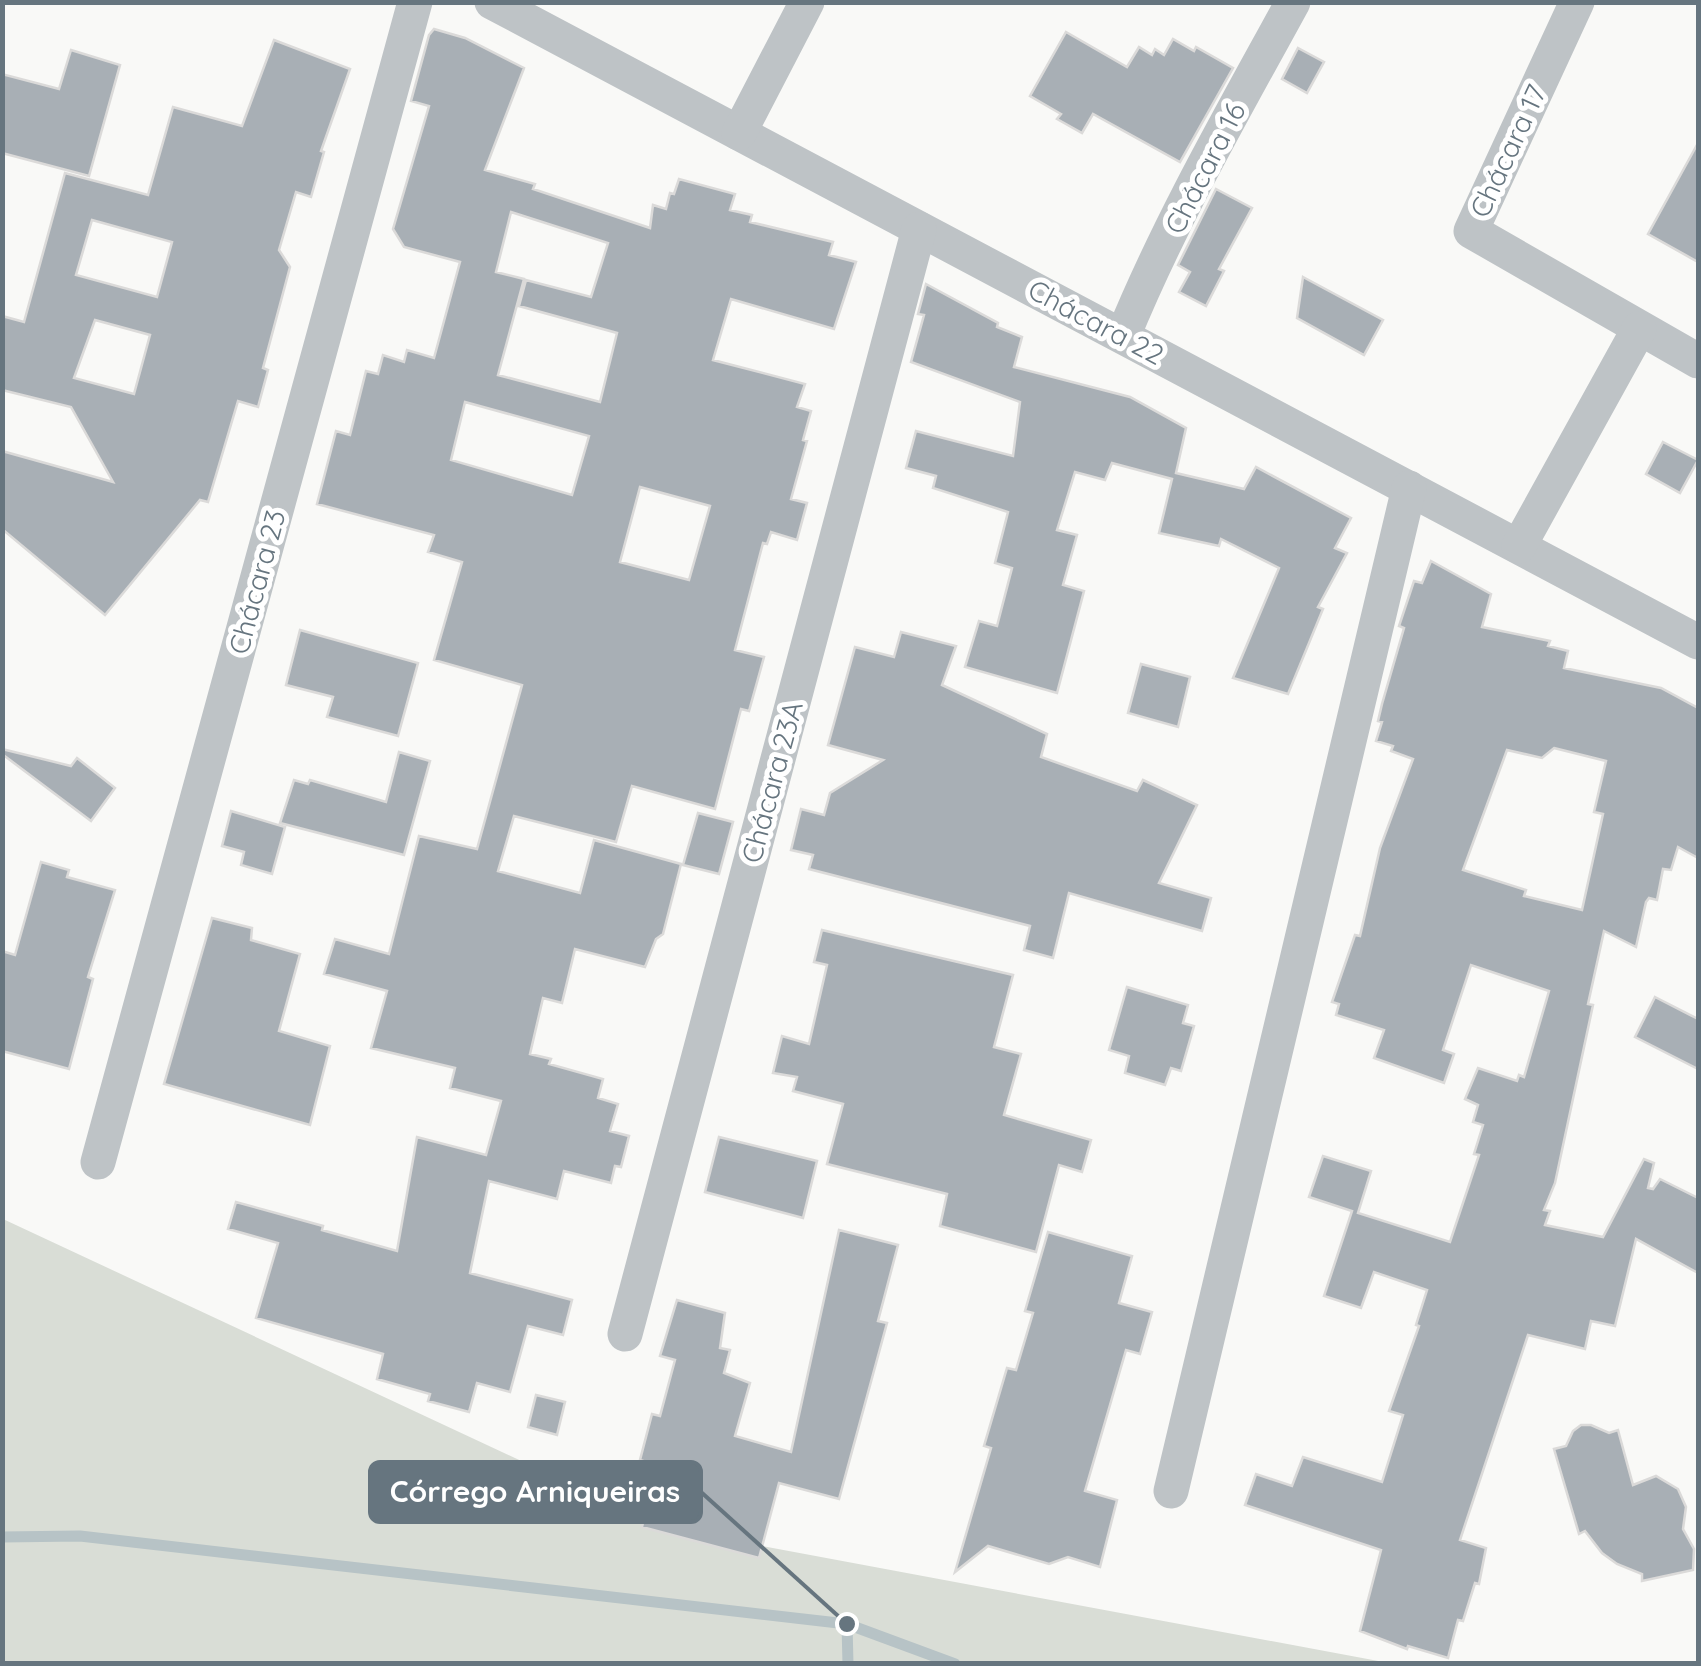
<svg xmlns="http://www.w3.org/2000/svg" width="1701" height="1666" font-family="Quicksand,sans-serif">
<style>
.green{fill:#d9ddd6}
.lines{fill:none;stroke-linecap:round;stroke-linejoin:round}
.stream{stroke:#b7c3c6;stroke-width:11}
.building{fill:#a8afb5;stroke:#dbdad9;stroke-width:2.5;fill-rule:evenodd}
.minor{stroke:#bec3c6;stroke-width:35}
.labels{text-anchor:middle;stroke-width:10;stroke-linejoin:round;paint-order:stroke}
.street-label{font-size:28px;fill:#66757f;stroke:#fff}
.leader{fill:none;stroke:#66757f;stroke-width:4}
.callout-dot{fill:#66757f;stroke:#fff;stroke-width:4}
.callout{fill:#66757f;stroke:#66757f;stroke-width:4}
.callout-label{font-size:30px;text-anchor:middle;font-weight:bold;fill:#fff}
</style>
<rect width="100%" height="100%" fill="#f9f9f7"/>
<!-- green -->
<path class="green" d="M3 1219 665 1528 1389 1663 3 1664Z"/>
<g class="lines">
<!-- stream -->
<g class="stream">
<path d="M2 1537 80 1536 847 1624 955 1664"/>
<path d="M847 1624 848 1664"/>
</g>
</g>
<!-- building -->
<g class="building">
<path d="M434 29 465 38 524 68 485 170 535 184 533 189 650 228 653 205 666 209 670 193 674 194 679 179 735 194 730 210 752 215 750 222 833 242 829 255 856 262 834 329 731 299 713 360 805 384 797 407 811 411 803 440 807 441 791 499 807 503 797 540 771 532 767 544 763 543 735 650 764 657 749 711 741 709 715 809 632 786 616 842 514 816 498 871 580 893 594 840 681 864 663 934 656 939 645 967 575 949 562 1003 543 998 530 1054 551 1059 549 1064 603 1079 598 1098 618 1104 610 1131 629 1136 621 1167 615 1166 611 1183 564 1171 557 1199 489 1181 470 1273 572 1300 563 1335 528 1326 510 1392 477 1383 469 1412 428 1401 430 1394 377 1379 383 1354 256 1318 278 1243 228 1229 236 1202 323 1226 322 1230 397 1251 417 1137 486 1155 501 1101 450 1088 455 1068 371 1048 387 991 324 974 335 939 389 954 419 836 477 849 522 685 434 660 462 562 428 552 434 535 317 504 336 431 350 435 366 371 378 374 383 355 404 362 407 350 434 358 460 262 404 247 393 229 429 106 411 101 429 35ZM511 212 608 243 591 297 526 280 519 306 617 333 600 402 498 375 524 279 496 272ZM465 402 589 436 572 495 451 460ZM640 487 710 506 689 580 620 562Z"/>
<path d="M1066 32 1127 67 1139 47 1152 55 1155 49 1164 55 1173 39 1194 51 1196 47 1233 68 1180 162 1093 114 1082 133 1057 119 1061 114 1030 96Z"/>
<path d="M274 40 350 69 321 151 324 152 311 197 296 192 279 250 290 267 263 368 268 370 258 407 238 401 208 502 200 500 105 615 2 529V451L113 482 71 407 2 390V316L24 322 65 173 148 195 173 107 242 126ZM92 220 172 242 157 297 76 275ZM95 320 150 335 134 394 74 378Z"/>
<path d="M1298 48 1324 62 1307 93 1282 79Z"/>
<path d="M71 50 120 65 89 176 2 153V74L59 89Z"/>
<path d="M1698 143V262L1648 234Z"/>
<path d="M1216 189 1252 208 1219 269 1224 271 1206 306 1179 292 1190 272 1178 265Z"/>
<path d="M1303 277 1383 320 1364 355 1297 318Z"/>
<path d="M926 284 998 323 997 327 1022 337 1014 367 1130 397 1186 428 1176 473 1244 489 1256 467 1351 518 1335 548 1347 553 1318 607 1323 609 1288 694 1233 678 1279 568 1221 539 1219 546 1159 533 1172 479 1112 463 1105 480 1075 472 1057 530 1077 535 1063 585 1084 591 1057 693 965 667 979 621 997 626 1012 568 995 563 1008 512 933 488 936 476 906 468 916 431 1013 456 1020 402 911 362 924 315 918 314Z"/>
<path d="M1663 442 1698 460 1680 493 1646 474Z"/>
<path d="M1431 561 1491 594 1482 627 1550 641 1548 646 1568 651 1564 668 1661 688 1698 708V858L1678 847 1671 870 1663 869 1657 900 1649 898 1646 902 1636 947 1604 931 1588 1004 1593 1005 1555 1183 1544 1210 1550 1211 1545 1225 1603 1237 1644 1159 1654 1163 1648 1188 1653 1189 1660 1179 1698 1198V1273L1636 1239 1615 1326 1591 1321 1585 1349 1528 1335 1460 1540 1486 1548 1479 1584 1475 1583 1463 1621 1458 1620 1448 1658 1408 1646 1407 1649 1360 1631 1381 1550 1245 1505 1256 1474 1292 1486 1303 1457 1382 1482 1403 1415 1389 1411 1419 1326 1416 1325 1427 1290 1374 1272 1361 1308 1324 1296 1352 1211 1309 1197 1323 1156 1371 1171 1358 1213 1450 1242 1479 1155 1474 1154 1483 1125 1473 1122 1478 1105 1465 1099 1478 1068 1517 1081 1519 1075 1524 1077 1549 991 1471 965 1443 1050 1454 1054 1444 1083 1374 1058 1384 1030 1336 1015 1339 1004 1332 1002 1355 935 1360 936 1380 848 1413 759 1391 751 1393 746 1376 741 1382 722 1378 721 1382 704 1404 628 1399 626 1414 581 1422 583ZM1554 748 1606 761 1594 812 1603 814 1582 910 1524 896 1526 890 1463 870 1507 750 1542 758Z"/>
<path d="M300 630 418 663 398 736 327 717 333 697 286 685Z"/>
<path d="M901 632 956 646 942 685 1047 734 1041 757 1137 791 1143 780 1197 805 1159 883 1211 898 1202 931 1069 893 1053 958 1024 950 1030 926 809 869 813 855 791 850 801 809 824 815 830 793 883 760 828 745 855 647 894 657Z"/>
<path d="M1141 664 1190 677 1178 727 1128 713Z"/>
<path d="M2 749 71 766 77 758 115 788 91 821 2 754Z"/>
<path d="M399 752 430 761 404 855 280 823 294 780 308 784 310 780 386 802Z"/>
<path d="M231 811 285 827 272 874 241 865 244 852 222 846Z"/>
<path d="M698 813 733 822 719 874 683 865Z"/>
<path d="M41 862 69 870 67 877 115 890 88 977 93 979 69 1069 2 1051V951L15 955Z"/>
<path d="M212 918 252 928 251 940 300 954 279 1031 330 1046 310 1125 164 1084Z"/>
<path d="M822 930 1013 975 994 1047 1021 1054 1004 1115 1091 1140 1082 1172 1059 1165 1036 1252 940 1226 947 1194 827 1164 843 1104 793 1091 797 1077 773 1073 782 1036 809 1044 827 965 814 962Z"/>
<path d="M1127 987 1188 1005 1183 1023 1194 1026 1181 1071 1171 1068 1165 1085 1125 1073 1129 1056 1109 1050Z"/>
<path d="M1655 997 1698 1019V1069L1635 1037Z"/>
<path d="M719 1137 817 1161 803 1218 705 1192Z"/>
<path d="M839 1230 898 1245 878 1321 887 1323 839 1499 779 1483 759 1558 642 1527 656 1465 640 1460 652 1414 660 1416 675 1360 660 1356 677 1300 725 1313 720 1348 730 1350 724 1373 750 1383 735 1436 791 1452Z"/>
<path d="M1048 1232 1132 1256 1119 1303 1152 1312 1140 1354 1126 1350 1085 1491 1117 1500 1100 1567 1068 1557 1049 1564 988 1546 955 1572 991 1448 984 1446 1007 1368 1016 1370 1033 1313 1025 1311Z"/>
<path d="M536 1395 565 1402 557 1435 528 1427Z"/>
<path d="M1581 1425H1591L1609 1433 1618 1430 1633 1485 1656 1476 1678 1489 1686 1507 1683 1529 1694 1549 1693 1570 1642 1581V1574L1617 1564 1602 1553 1585 1531 1579 1534 1554 1449 1566 1446 1573 1431Z"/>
</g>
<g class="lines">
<!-- minor -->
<g class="minor">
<path d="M492 2 1698 642"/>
<path d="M1577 2 1471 231 1698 361"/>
<path d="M739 133 807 2"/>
<path d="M1123 336C1170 221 1233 112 1293 2"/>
<path d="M1519 546 1639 329"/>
<path d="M98 1162 415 2"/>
<path d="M625 1334 919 229"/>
<path d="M1171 1491 1409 488"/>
</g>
</g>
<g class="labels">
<!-- street labels -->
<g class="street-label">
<text transform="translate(1508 151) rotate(-65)" y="10">Chácara 17</text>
<text transform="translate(1205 168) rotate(-63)" y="10">Chácara 16</text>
<text transform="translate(1096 322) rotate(28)" y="10">Chácara 22</text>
<text transform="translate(257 582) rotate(-75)" y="10">Chácara 23</text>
<text transform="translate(772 782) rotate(-75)" y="10">Chácara 23A</text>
</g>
</g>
<!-- callouts -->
<path class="leader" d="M847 1624L701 1492"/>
<circle class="callout-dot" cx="847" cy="1624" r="10"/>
<rect class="callout" x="370" y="1462" width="331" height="60" rx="10"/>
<g class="callout-label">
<text x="535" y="1502">Córrego Arniqueiras</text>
</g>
<!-- border -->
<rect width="1701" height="1666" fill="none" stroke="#66757f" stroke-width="10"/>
</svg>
